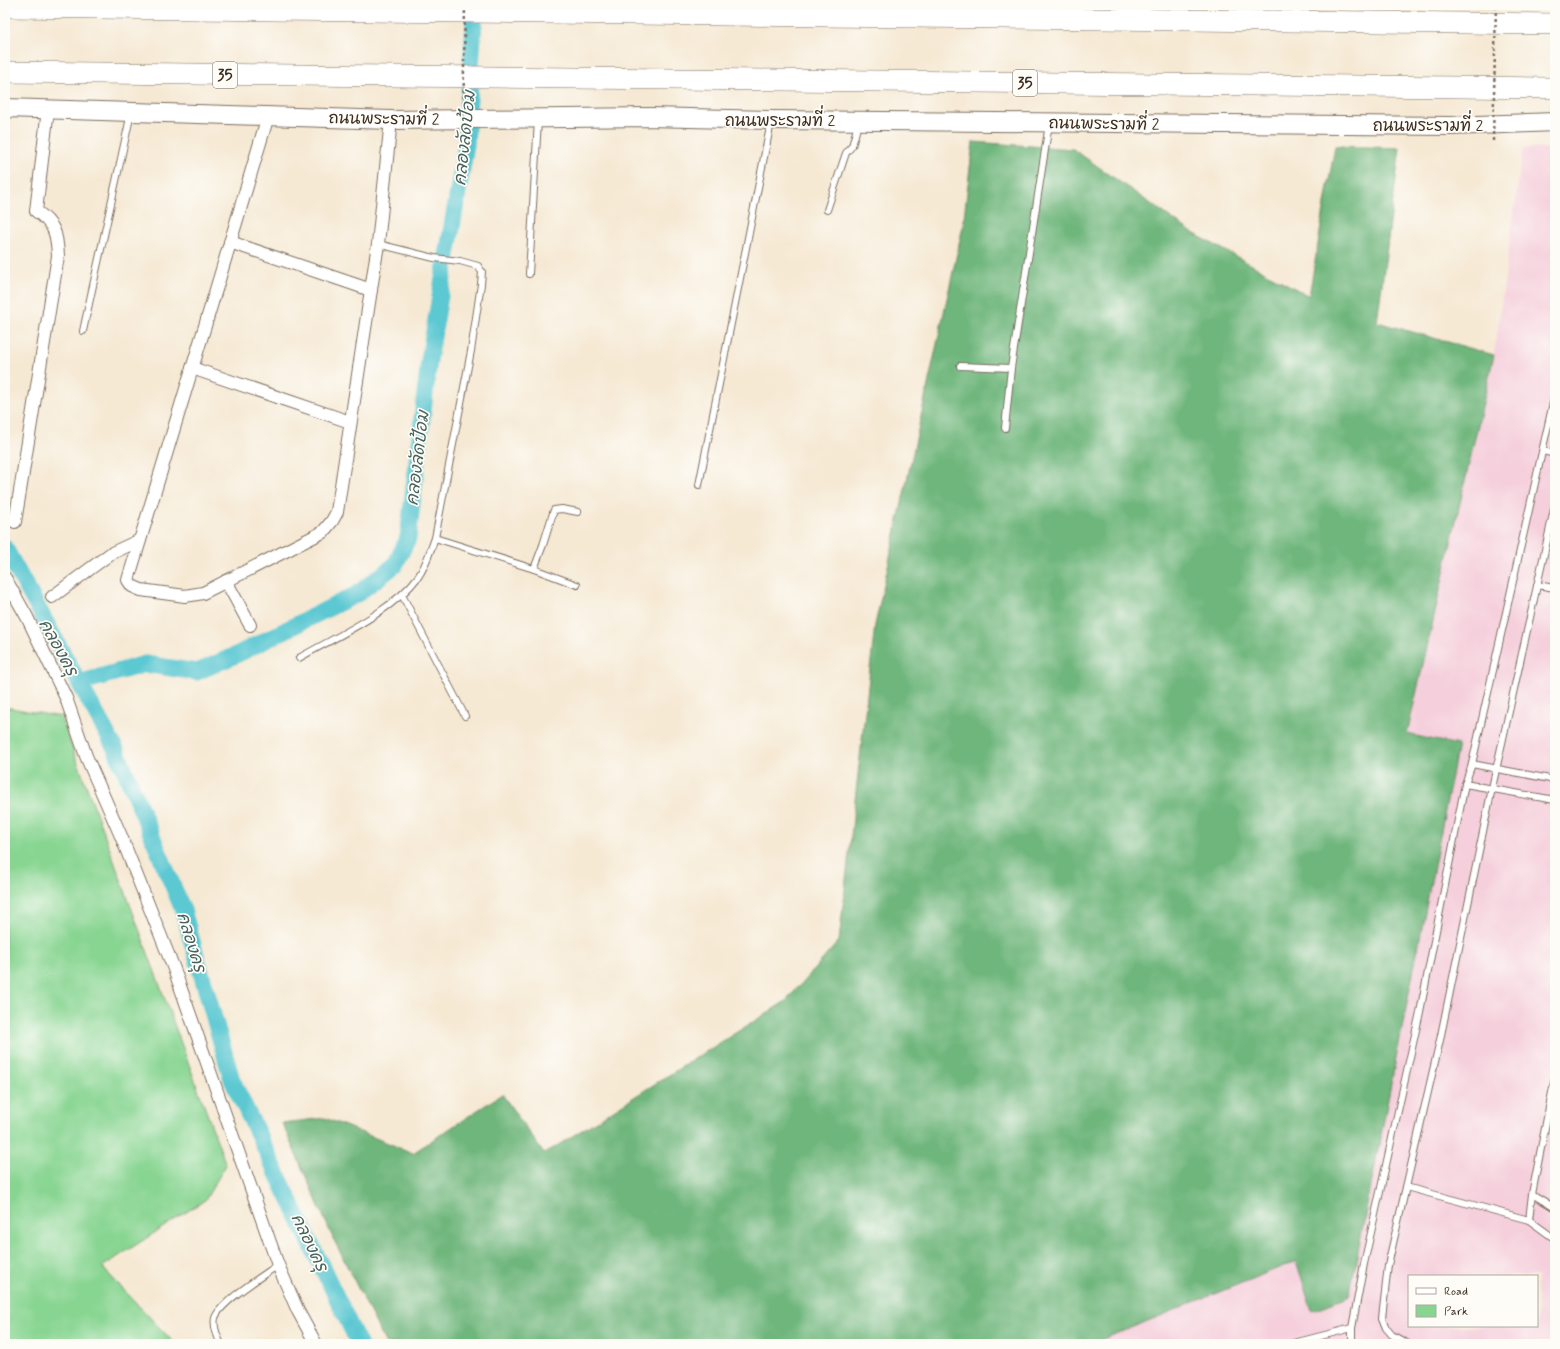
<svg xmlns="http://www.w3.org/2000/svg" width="1560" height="1349" font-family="Mynerve,'Playpen Sans Thai',sans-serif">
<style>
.built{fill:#f5cfdc;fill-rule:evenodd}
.green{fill:#88d592;stroke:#628058}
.forest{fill:#6eb67c;stroke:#54704d}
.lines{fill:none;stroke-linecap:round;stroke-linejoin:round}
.canal{stroke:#5bc8d2;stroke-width:17}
.service-casing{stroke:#7c6d5e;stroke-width:8}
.minor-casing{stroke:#7c6d5e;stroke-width:14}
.secondary-casing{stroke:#7c6d5e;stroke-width:20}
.trunk-casing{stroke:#7c6d5e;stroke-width:22}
.service{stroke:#fff;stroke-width:6}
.minor{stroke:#fff;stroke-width:12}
.secondary{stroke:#fff;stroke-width:18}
.trunk{stroke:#fff;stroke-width:21}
.path-bridge{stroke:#7c6d5e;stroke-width:2.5;stroke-dasharray:3 3;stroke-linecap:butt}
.labels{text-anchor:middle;stroke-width:3.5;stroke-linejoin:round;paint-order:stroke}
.shield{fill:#fdfcf7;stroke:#75695f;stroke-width:1}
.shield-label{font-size:15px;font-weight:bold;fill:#3b2a1e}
.street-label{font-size:16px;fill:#3b2a1e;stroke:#fdfcf7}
.water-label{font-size:17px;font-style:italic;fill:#46615d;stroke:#fdfcf7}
</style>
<rect width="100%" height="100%" fill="#fdfcf7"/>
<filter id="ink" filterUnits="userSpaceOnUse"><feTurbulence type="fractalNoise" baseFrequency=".025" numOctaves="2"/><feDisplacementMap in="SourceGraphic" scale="8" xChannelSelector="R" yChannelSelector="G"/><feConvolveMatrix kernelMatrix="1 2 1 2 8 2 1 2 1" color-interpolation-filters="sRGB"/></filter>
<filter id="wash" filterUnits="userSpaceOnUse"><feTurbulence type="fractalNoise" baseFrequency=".012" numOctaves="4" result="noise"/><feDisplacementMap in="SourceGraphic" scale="16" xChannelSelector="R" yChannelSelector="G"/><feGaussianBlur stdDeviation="0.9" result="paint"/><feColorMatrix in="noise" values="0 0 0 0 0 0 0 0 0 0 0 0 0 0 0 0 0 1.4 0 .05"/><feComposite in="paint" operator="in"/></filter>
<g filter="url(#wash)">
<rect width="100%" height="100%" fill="#f6e9d4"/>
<!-- built -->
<path class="built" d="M1523 148H1555V1344H1091L1296 1261 1458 745 1407 734 1494 355ZM1409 1276H1537V1326H1409Z"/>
<!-- green -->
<path class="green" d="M5 707 61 717 226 1165 205 1200 102 1267 175 1344H5Z"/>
<!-- forest -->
<path class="forest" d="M973 142 1073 149 1191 232 1309 296 1335 146 1400 148 1377 322 1494 355 1407 734 1458 745 1349 1297 1312 1310 1296 1261 1091 1344H386L333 1238 282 1123 325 1118 413 1153 502 1094 544 1154 786 1001 839 941 875 625 963 226Z"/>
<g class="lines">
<!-- canal -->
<g class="canal">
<path d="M5 548 116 750 183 910 232 1080 359 1344"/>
<path d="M79 683 145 664 197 672 238 654 357 594 395 565 408 538 429 360 466 145 475 5"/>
</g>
</g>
</g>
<g filter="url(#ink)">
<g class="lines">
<!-- service casing -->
<g class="service-casing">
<g id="service">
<path d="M827 210 846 153 852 146 858 124"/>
<path d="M529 274 538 120"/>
<path d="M83 331 131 113"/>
<path d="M960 366 1011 368"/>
<path d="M1005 428 1011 368 1049 124"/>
<path d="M1543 451 1555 454"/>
<path d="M699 485 771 122"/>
<path d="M435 538 534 569 543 545 554 510 562 509 578 512"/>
<path d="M534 569 577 585"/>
<path d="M1537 585 1555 588"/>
<path d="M402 595 465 716"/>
<path d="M299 658C337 636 392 612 418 577 426 566 430 551 435 538L471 351 481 284 482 272 478 266 460 261 434 258 378 244"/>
<path d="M1472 764 1555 780"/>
<path d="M1465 784 1555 800"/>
<path d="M1555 1077 1532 1194 1529 1220 1555 1239"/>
<path d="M1406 1187 1529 1220"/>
<path d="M1532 1194 1555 1208"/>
<path d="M221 1344C217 1336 213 1327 215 1318 220 1302 264 1275 278 1265"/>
<path d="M1290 1344 1352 1328"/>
<path d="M1352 1344V1328L1364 1264 1420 1012 1465 784 1472 764 1555 394"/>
<path d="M1408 1344 1392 1335 1386 1328 1382 1318 1388 1265 1440 1040 1492 788 1555 505"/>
</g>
</g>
<!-- minor casing -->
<g class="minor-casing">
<g id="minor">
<path d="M268 116 218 283 128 580 132 586 141 590 185 596 203 593 323 532 332 521 337 512 378 244 391 120"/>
<path d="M230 242 371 290"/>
<path d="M192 368 350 422"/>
<path d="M15 522 58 256C57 234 55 224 36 211L48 109"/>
<path d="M5 578 27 617 66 698 86 756 121 836 174 969 278 1265 298 1311 316 1344"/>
<path d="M226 581 250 625"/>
<path d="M52 597 110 554 140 540"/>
</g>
</g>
<!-- secondary casing -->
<g class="secondary-casing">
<path id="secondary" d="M5 108 391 120 650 117 771 120 1450 126 1555 122"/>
</g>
<!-- trunk casing -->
<g class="trunk-casing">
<g id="trunk">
<path d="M5 7 1555 24"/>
<path d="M5 72 1555 88"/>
</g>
</g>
<!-- service -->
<use href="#service" class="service"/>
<!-- minor -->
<use href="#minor" class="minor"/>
<!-- secondary -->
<use href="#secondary" class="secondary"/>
<!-- trunk -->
<use href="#trunk" class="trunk"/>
<!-- path-bridge -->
<g class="path-bridge">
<path d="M463 128 465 5"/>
<path d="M1493 141 1496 5"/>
</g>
</g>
</g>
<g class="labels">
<!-- shield labels -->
<g class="shield">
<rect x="213" y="62" width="24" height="26" rx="3"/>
<rect x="1013" y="70" width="24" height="26" rx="3"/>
</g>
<g class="shield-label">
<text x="225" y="80">35</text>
<text x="1025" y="88">35</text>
</g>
<!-- street labels -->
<g class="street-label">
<text transform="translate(384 118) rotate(1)" y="6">ถนนพระรามที่ 2</text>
<text x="780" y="126">ถนนพระรามที่ 2</text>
<text transform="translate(1104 123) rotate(1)" y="6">ถนนพระรามที่ 2</text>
<text x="1428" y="131">ถนนพระรามที่ 2</text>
</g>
<!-- water labels -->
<g class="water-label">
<text transform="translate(464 138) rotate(-84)" y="6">คลองลัดป้อม</text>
<text transform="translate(417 458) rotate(-83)" y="6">คลองลัดป้อม</text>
<text transform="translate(59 647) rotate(61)" y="6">คลองครุ</text>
<text transform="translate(192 942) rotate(73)" y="6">คลองครุ</text>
<text transform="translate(310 1242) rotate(64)" y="6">คลองครุ</text>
</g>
</g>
<!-- margin -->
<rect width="1560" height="1349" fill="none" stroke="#fdfcf7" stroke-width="20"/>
<!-- legend -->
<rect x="1408" y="1275" width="130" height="52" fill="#fdfcf7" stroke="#afa8a0"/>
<rect x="1416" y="1288" width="20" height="6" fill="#ffffff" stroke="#afa8a0"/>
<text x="1444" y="1295" font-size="12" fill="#3b2a1e">Road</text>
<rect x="1416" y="1305" width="20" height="12" fill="#88d592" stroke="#afa8a0"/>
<text x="1444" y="1315" font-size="12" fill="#3b2a1e">Park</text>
</svg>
